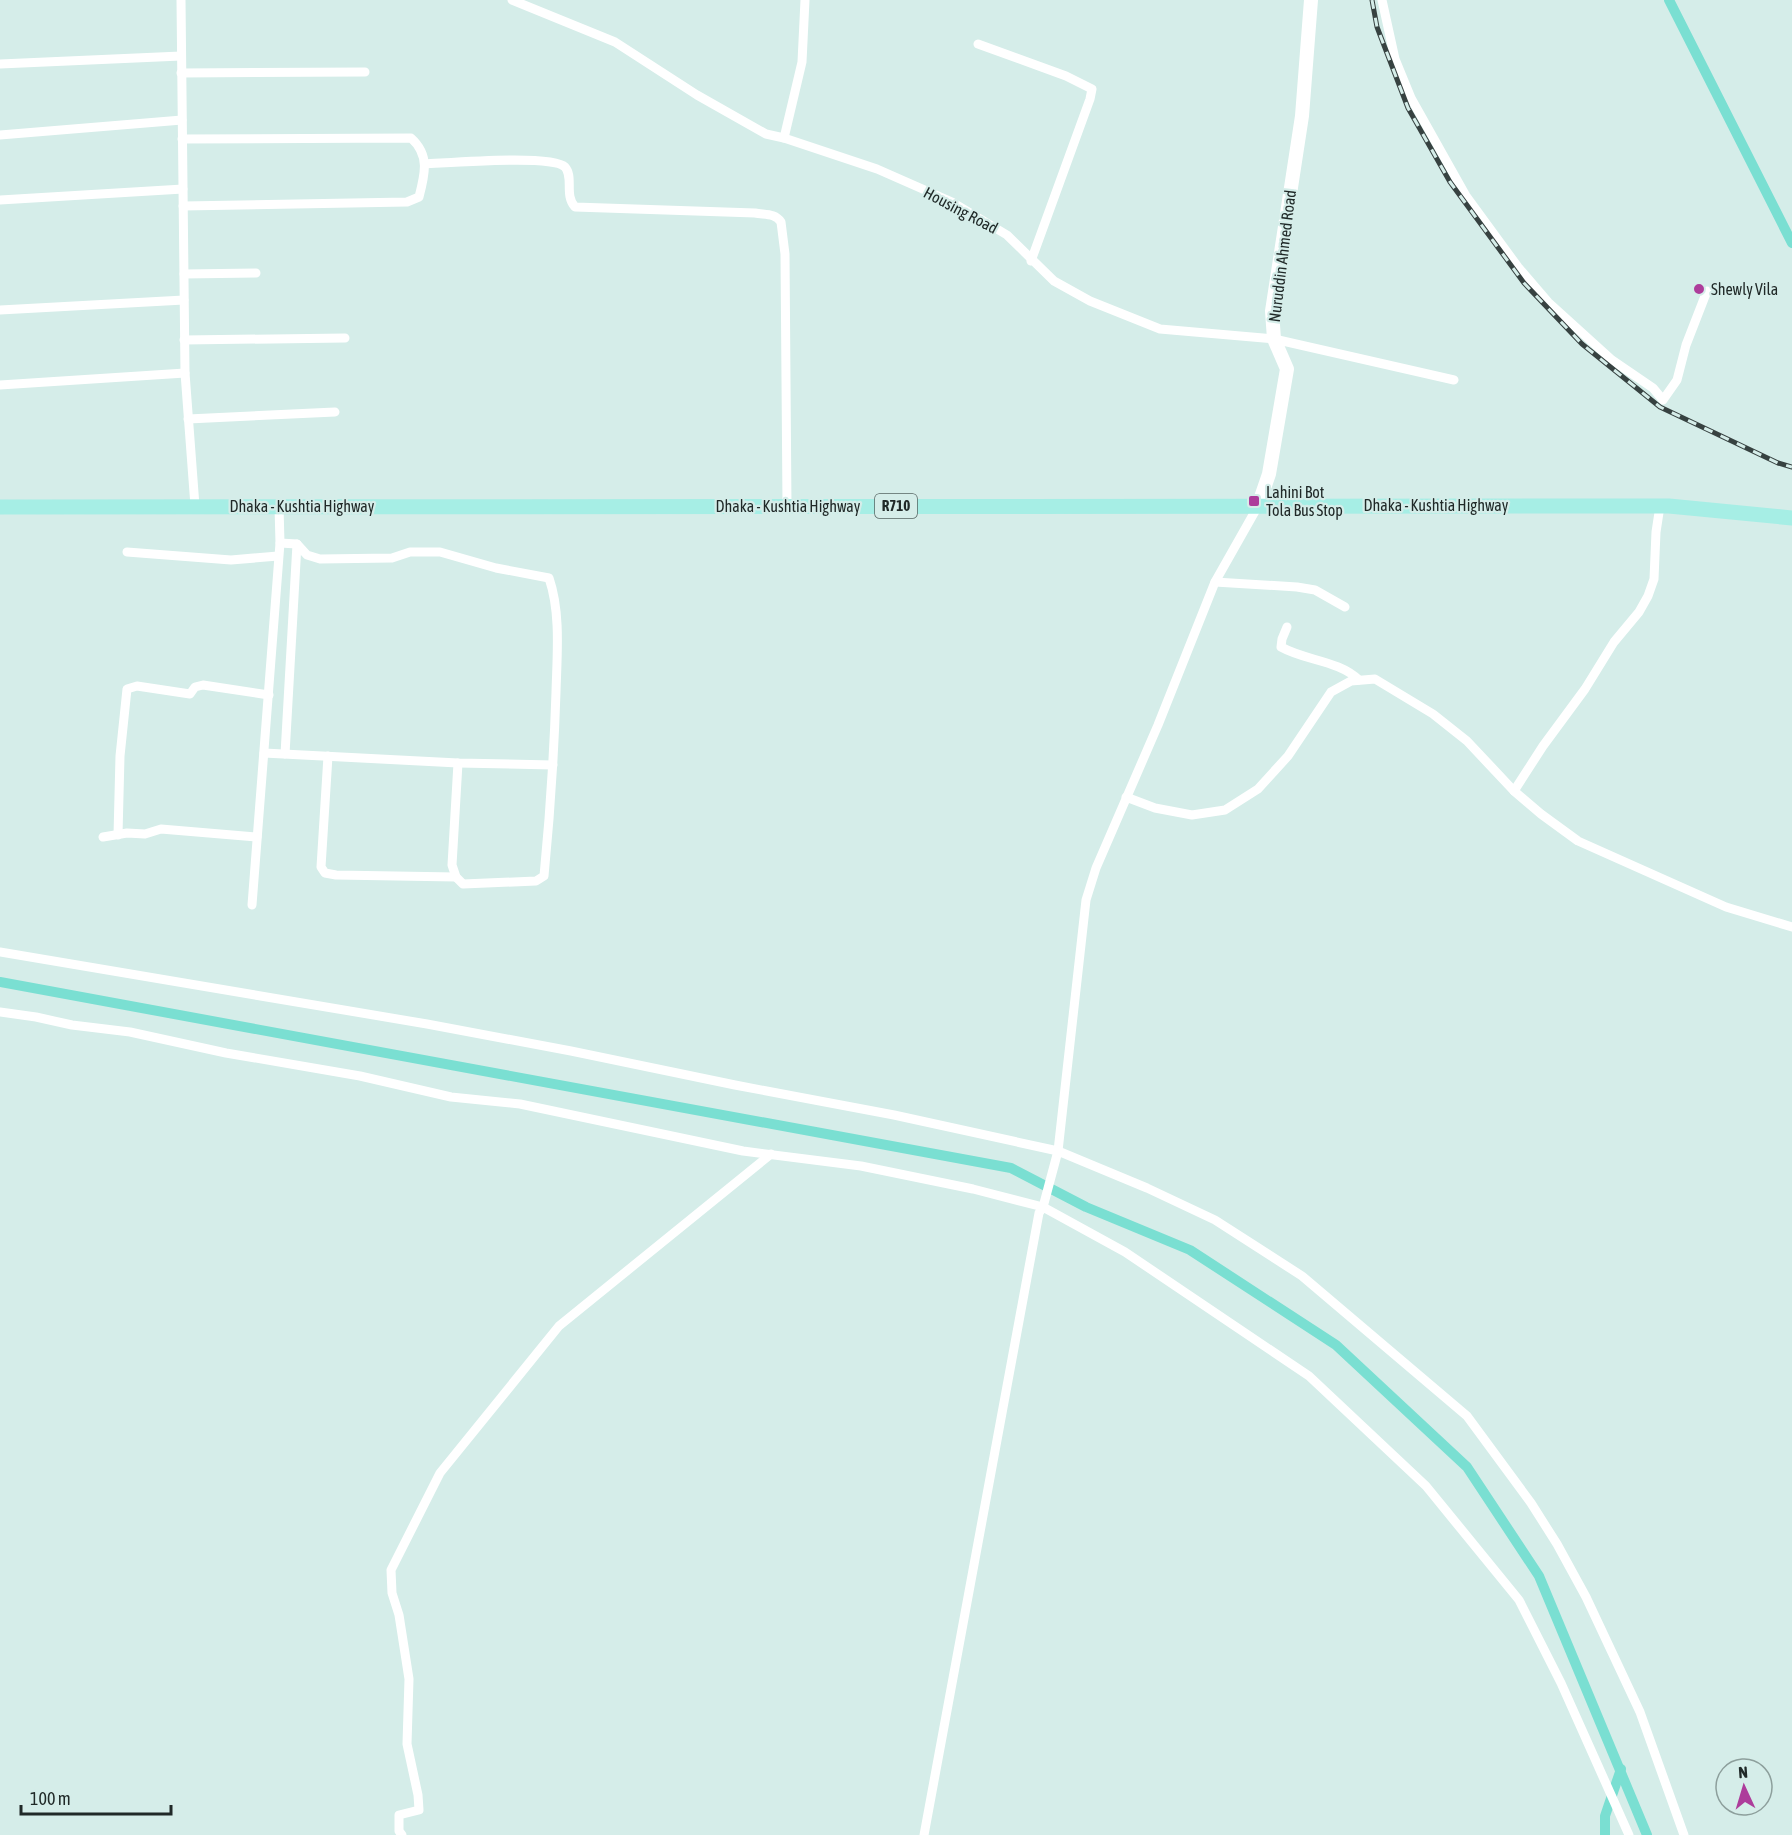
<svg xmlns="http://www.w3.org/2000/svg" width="1792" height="1835" font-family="'Asap Condensed',sans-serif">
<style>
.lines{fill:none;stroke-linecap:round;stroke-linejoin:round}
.canal{stroke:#7adfd2;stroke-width:10}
.street{stroke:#fff;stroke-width:9}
.secondary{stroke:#fff;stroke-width:14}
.primary{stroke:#a6eee5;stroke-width:15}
.rail-casing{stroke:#374241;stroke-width:5}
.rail{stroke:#d5ede9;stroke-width:3;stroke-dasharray:9;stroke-linecap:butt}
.poi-dot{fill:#ad3d9b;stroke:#d5ede9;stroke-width:2}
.labels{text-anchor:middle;stroke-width:4.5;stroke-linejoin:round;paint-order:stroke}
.shield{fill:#d5ede9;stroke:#566462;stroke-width:1.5}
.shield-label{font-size:15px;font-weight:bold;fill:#202928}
.street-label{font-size:16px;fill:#202928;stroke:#d5ede9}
.poi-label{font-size:16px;fill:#202928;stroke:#d5ede9;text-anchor:start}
</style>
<rect width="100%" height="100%" fill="#d5ede9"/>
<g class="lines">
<!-- canal -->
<g class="canal">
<path d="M1669 0 1792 243"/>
<path d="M0 982 1011 1168 1086 1207 1190 1250 1336 1345 1467 1467 1539 1576 1647 1835"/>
<path d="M1605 1835V1816L1621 1769"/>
</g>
<!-- street -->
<g class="street">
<path d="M181 0 185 373 195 506"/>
<path d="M512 0 615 42 697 95 766 134 784 138 877 169 952 202 1007 235 1054 281 1090 301 1160 329 1274 339 1454 380"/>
<path d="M1382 0 1395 59 1411 98 1466 196 1518 267 1548 302 1612 360 1653 388 1663 400 1677 380 1686 345 1707 291"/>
<path d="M978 44 1066 76 1092 89 1090 99 1031 261"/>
<path d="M0 64 181 56"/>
<path d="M181 73 365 72"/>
<path d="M0 135 182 120"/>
<path d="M784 138 802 62 805 0"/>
<path d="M182 139 411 138C430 155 425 174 419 197L407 202 183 206"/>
<path d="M425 164C448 163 552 154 565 167 574 177 564 195 575 207L755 213C765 215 775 213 781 222L785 254 787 506"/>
<path d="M0 200 183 189"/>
<path d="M184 274 256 273"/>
<path d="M0 310 184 300"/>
<path d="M184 340 345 338"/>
<path d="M0 385 185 373"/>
<path d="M188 419 335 412"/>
<path d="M280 543 297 544 307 555 320 559 392 558 410 552H440L496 568 549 578C561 613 557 655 556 692 554 754 550 815 544 876L536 881 463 884 456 877 452 865 458 763"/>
<path d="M127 552 231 560 278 556"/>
<path d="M1215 582 1297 587 1315 590 1345 607"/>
<path d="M1287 627 1282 639 1281 647C1306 661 1338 660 1359 680"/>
<path d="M264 753 458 763 553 765"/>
<path d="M285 754 297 544"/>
<path d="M328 756 321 867 325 873 336 875 456 877"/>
<path d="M1514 791 1543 746 1585 689 1614 642 1639 612 1648 596 1654 579 1656 532 1660 506"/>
<path d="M1126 797 1155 808 1192 815 1225 810 1258 789 1288 756 1331 692 1351 681 1375 679 1433 714 1467 741 1514 791 1541 814 1578 841 1726 907 1792 927"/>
<path d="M118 835 120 756 127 689 137 686 190 694 195 687 203 685 269 695"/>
<path d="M103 837 127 833 145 834 161 829 257 837"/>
<path d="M252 905 280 543 279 506"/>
<path d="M0 952 427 1024 571 1051 735 1085 894 1115 1058 1151 1147 1188 1215 1220 1302 1276 1467 1416 1531 1503 1557 1544 1586 1597 1640 1712 1684 1835"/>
<path d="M0 1012 36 1017 72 1025 130 1032 226 1053 360 1076 451 1097 520 1104 743 1151 861 1166 973 1189 1043 1207 1125 1252 1309 1376 1426 1486 1519 1600 1561 1683 1629 1835"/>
<path d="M402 1835 399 1831V1815L419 1810 418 1795 407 1744 409 1679 399 1615 392 1593 391 1570 440 1473 559 1326 771 1154"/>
<path d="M924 1835 1039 1213 1043 1207 1058 1151 1086 900 1096 868 1158 725 1215 582 1258 506"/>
</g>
<!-- secondary -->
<path class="secondary" d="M1258 506 1269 474 1287 369 1274 339 1272 311 1302 116 1311 0"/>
<!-- primary -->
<path class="primary" d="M0 507 1669 506 1792 518"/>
<!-- rail casing -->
<g class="rail-casing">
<path id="rail" d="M1372 0 1377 27 1408 108 1450 182 1524 283 1582 344 1660 407 1778 463 1792 467"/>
</g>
<!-- rail -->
<use href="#rail" class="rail"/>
</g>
<!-- markers -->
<g class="poi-dot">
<circle cx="1699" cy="289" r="6"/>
<rect x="1248" y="495" width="12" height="12" rx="3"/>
</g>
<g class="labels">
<!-- shield labels -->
<rect class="shield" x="875" y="494" width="42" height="24" rx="4.5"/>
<g class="shield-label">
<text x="896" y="511">R710</text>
</g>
<!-- street labels -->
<g class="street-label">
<text transform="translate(961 210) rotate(28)" y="6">Housing Road</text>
<text transform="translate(1282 256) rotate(-83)" y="6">Nuruddin Ahmed Road</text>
<text x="1436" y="511">Dhaka - Kushtia Highway</text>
<text x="302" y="512">Dhaka - Kushtia Highway</text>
<text x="788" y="512">Dhaka - Kushtia Highway</text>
</g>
<!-- poi labels -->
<g class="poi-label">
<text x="1711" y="295">Shewly Vila</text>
<text x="1266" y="498">Lahini Bot<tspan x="1266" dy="18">Tola Bus Stop</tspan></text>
</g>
</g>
<!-- north arrow -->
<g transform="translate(1744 1787) rotate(356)"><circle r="28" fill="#d5ede9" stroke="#8d9f9c" stroke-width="1.5"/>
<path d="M0-4.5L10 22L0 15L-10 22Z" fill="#ad3d9b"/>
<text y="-9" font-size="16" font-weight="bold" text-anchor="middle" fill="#202928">N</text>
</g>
<!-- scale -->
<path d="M21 1805v9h150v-9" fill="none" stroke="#202928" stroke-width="3"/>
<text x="30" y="1805" font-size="18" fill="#202928" stroke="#d5ede9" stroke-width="4.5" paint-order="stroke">100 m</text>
</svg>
